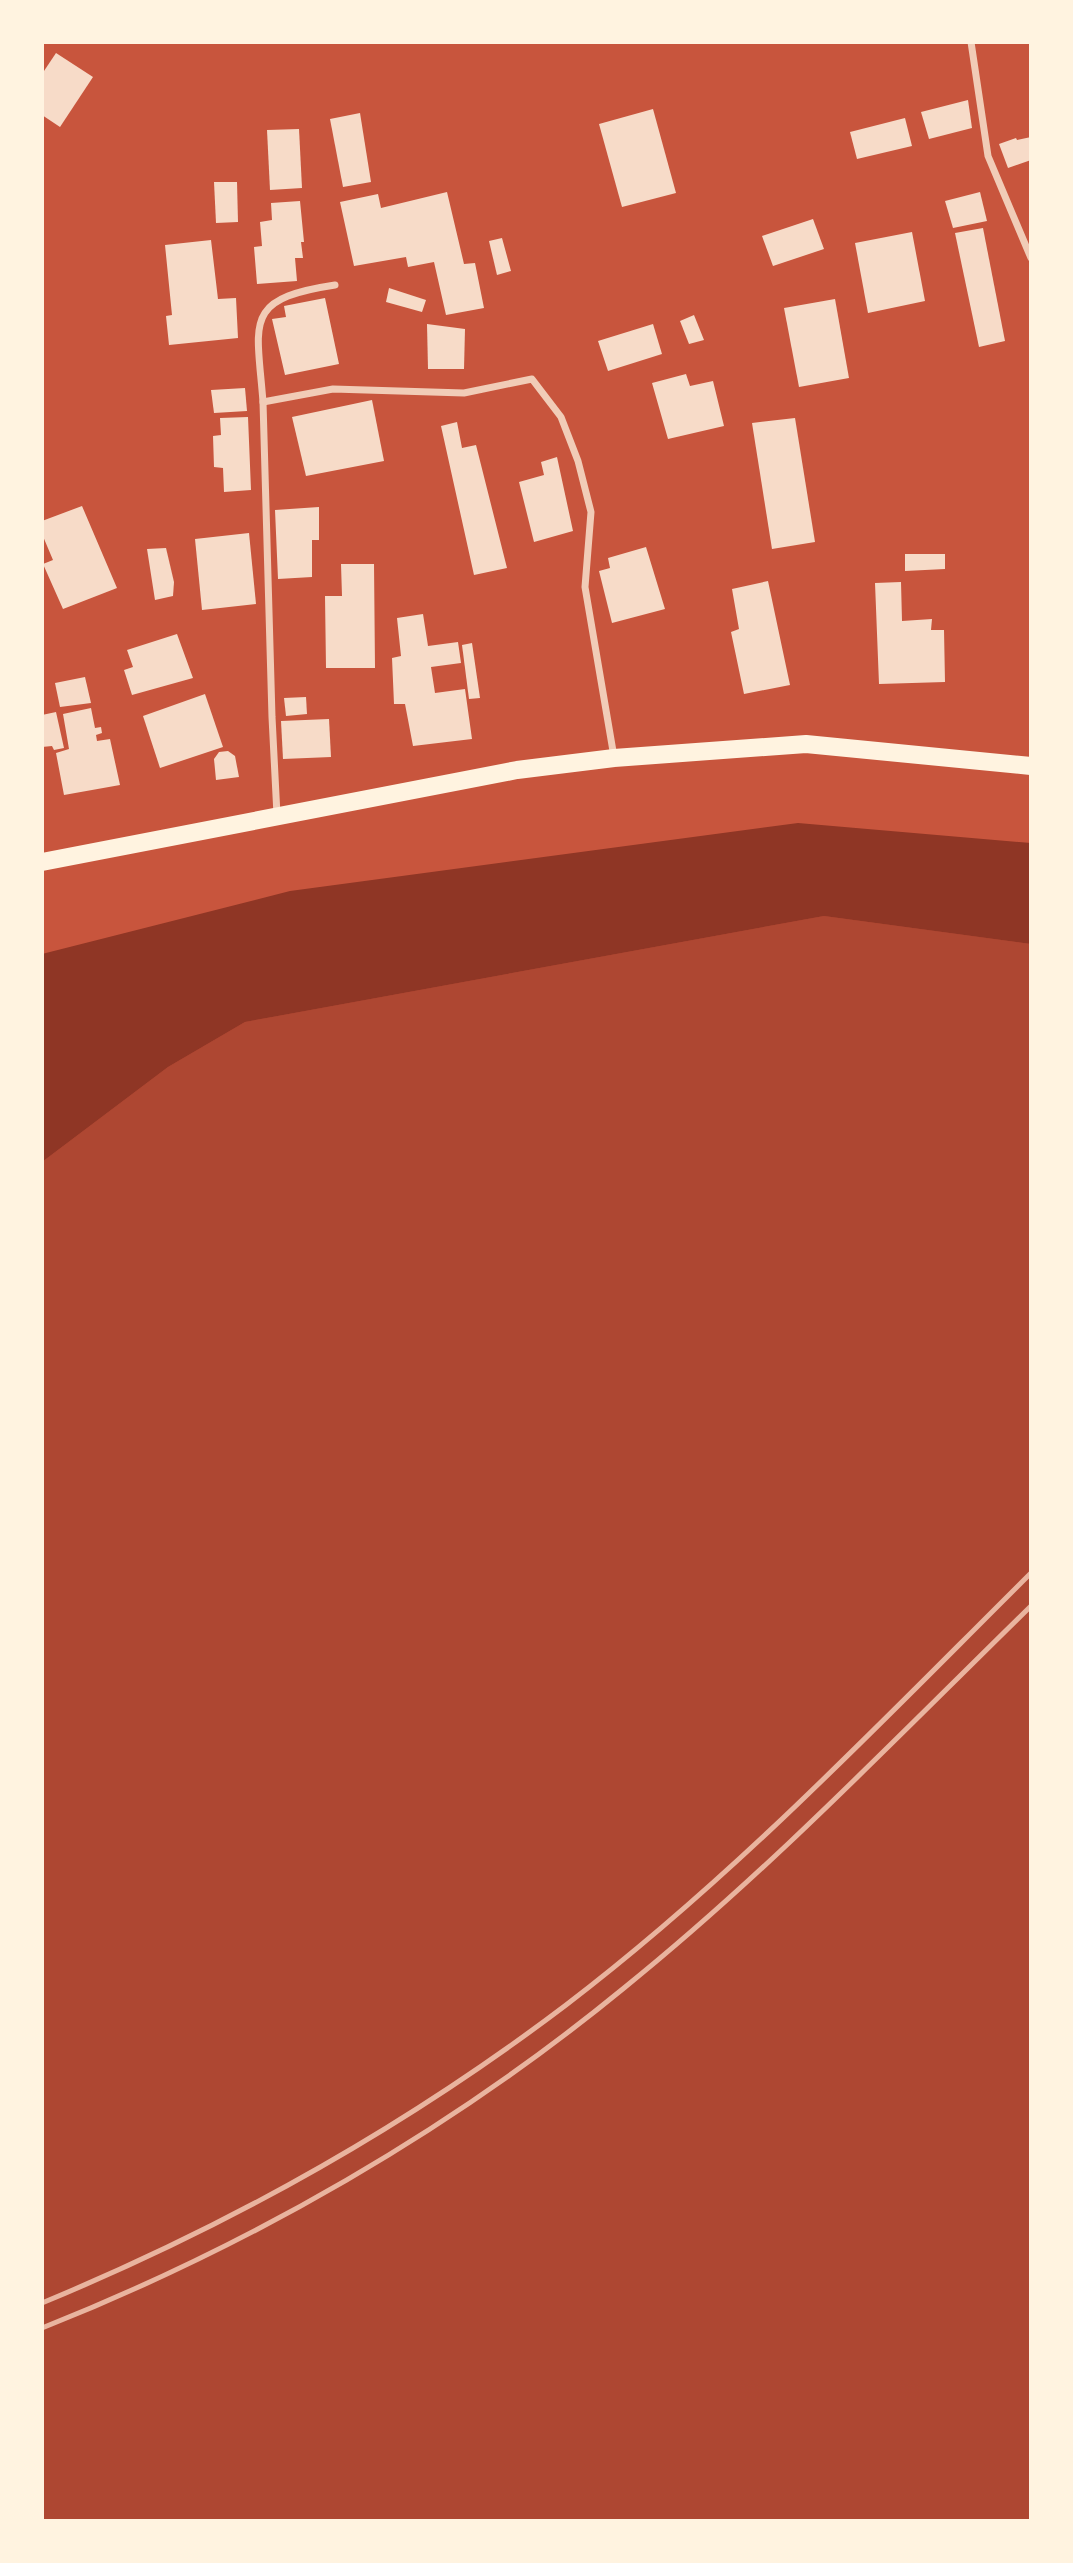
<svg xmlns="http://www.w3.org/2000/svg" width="1073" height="2563" font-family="'Asap Condensed',sans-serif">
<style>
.green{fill:#ae4732}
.water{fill:#8f3625}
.building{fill:#f7dbc8}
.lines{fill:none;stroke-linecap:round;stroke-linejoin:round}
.minor{stroke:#f1ccb7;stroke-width:7}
.primary{stroke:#fff3e0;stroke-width:18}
.rail{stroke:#e9b49f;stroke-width:5}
</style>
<rect width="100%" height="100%" fill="#c8553d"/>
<!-- green -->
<path class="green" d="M824 916 1031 944V2521H42V1162L168 1067 245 1022Z"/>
<!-- water -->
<path class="water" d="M798 823 1031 843V944L824 916 245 1022 168 1067 42 1162V954L290 891Z"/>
<!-- building -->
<g class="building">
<path d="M56 53 93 77 60 127 42 115V74Z"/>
<path d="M968 100 972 128 929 139 921 112Z"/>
<path d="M653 109 676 193 622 207 599 124Z"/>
<path d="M360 113 371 182 343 187 330 119Z"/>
<path d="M905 118 912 146 857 159 850 132Z"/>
<path d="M299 129 302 188 270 190 267 130Z"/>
<path d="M1031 137V160L1008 168 999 144 1016 138 1017 140Z"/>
<path d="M214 182H237L238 222 216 223Z"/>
<path d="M447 192 464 264 475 263 484 308 446 315 434 262 408 267 406 257 354 266 340 202 378 194 381 208Z"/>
<path d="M980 192 987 221 953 228 945 201Z"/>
<path d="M300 201 304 242H301L303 258H295L297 281 257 284 254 247 262 246 260 222 272 220 271 203Z"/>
<path d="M813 219 824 249 773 266 762 236Z"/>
<path d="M983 228 1005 341 979 347 955 233Z"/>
<path d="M912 232 925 301 868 313 855 243Z"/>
<path d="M502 238 511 271 497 275 489 241Z"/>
<path d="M211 240 218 299 236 298 238 338 169 345 166 316 172 315 165 245Z"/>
<path d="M389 288 426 300 422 312 386 302Z"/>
<path d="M325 298 339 364 285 375 272 319 286 317 284 306Z"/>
<path d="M835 299 849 378 799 387 784 308Z"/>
<path d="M694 315 704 340 689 344 680 321Z"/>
<path d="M427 324 465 329 464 369H428Z"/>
<path d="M653 324 662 354 608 371 598 341Z"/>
<path d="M686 374 690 386 713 381 724 426 668 439 652 383Z"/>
<path d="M245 388 247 411 214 413 211 390Z"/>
<path d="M372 400 384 461 306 476 292 417Z"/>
<path d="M248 417 251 490 224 492 223 468 214 467 213 436 221 435 220 418Z"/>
<path d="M795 418 815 542 772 549 752 423Z"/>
<path d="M457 422 462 448 476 445 507 568 474 575 441 426Z"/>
<path d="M557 457 573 531 534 542 519 482 544 475 541 462Z"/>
<path d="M82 506 117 588 63 609 43 564 53 560 42 534V521Z"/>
<path d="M319 507V540H312V577L278 579 275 510Z"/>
<path d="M249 533 256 604 202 610 195 539Z"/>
<path d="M646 547 665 609 612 623 599 571 610 568 608 558Z"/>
<path d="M166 548 174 582 173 596 155 600 147 549Z"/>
<path d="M905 554H945V569L905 571Z"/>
<path d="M341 564H374L375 668H326L325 596H342Z"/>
<path d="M768 581 790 685 744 694 731 632 739 629 732 589Z"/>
<path d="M901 582 902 621 932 619 931 630H944L945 682 879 684 875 583Z"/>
<path d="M423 614 428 646 458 642 461 663 431 667 435 693 465 689 472 739 413 746 405 704H394L392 658 401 656 397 618Z"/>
<path d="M177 634 193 678 132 695 124 670 133 667 127 650Z"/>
<path d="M472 643 480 698 469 699 462 645Z"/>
<path d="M85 677 91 703 60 707 55 683Z"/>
<path d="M205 694 223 747 160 768 143 716Z"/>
<path d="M306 697 307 714 286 716 284 698Z"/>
<path d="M91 708 95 728 101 727 102 733 96 735 97 741 110 739 120 785 64 795 56 753 69 749 63 714Z"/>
<path d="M56 712 64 748 54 750 52 746 42 747V715Z"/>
<path d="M329 719 331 757 283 759 281 721Z"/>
<path d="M228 751 235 756 239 777 216 780 214 759 219 752Z"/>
</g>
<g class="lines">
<!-- minor -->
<g class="minor">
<path d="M971 42 988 156 1031 258"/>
<path d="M263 402C257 322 242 299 335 285"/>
<path d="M277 815 272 717 263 402 333 389 464 393 532 379 561 417 578 461 591 512 585 587 614 757"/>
</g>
<!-- primary -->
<path class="primary" d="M42 862 517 770 614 758 806 744 1031 766"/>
<!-- rail -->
<g class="rail">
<path d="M42 2303C228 2226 405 2127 566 2005 734 1877 881 1722 1031 1573"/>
<path d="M42 2328C251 2245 451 2130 624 1988 769 1871 898 1736 1031 1606"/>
</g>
</g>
<!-- border -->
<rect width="1073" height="2563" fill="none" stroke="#fff3e0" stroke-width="88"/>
</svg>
